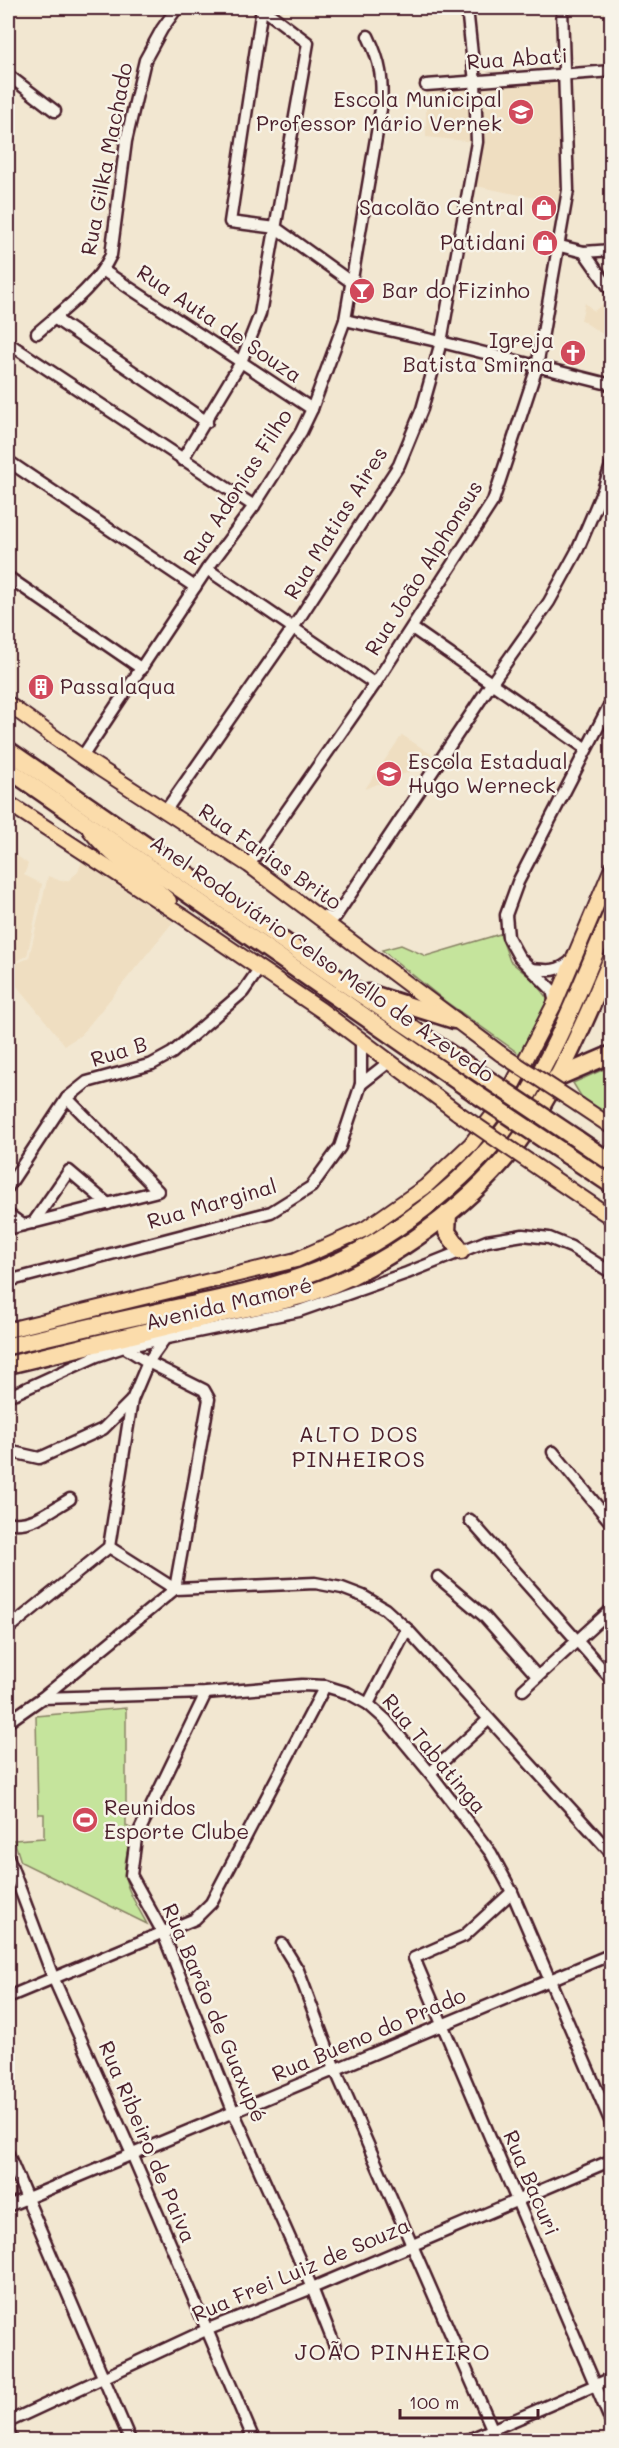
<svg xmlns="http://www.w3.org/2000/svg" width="619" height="2448" font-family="Mali,sans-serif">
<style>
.built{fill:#efdec1}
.green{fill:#c5e49c;stroke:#888264;stroke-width:1.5}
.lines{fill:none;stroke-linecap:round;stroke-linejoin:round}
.minor-casing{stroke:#4a1f2b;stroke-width:15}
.major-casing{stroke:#4a1f2b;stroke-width:18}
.highway-casing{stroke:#4a1f2b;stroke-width:21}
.minor{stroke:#f7f3e8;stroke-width:10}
.major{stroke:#fbdcab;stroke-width:14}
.highway{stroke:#fbdcab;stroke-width:16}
.major-bridge-casing{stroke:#4a1f2b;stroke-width:18;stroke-linecap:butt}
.highway-bridge-casing{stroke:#4a1f2b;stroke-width:21;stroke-linecap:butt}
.major-bridge{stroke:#fbdcab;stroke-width:14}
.highway-bridge{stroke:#fbdcab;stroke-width:16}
.labels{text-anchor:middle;stroke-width:5;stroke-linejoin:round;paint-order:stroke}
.street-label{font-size:21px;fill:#4a1f2b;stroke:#f7f3e8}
.poi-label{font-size:21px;fill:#4a1f2b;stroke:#f7f3e8;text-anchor:end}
.neighbourhood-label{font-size:22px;letter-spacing:1.5px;fill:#4a1f2b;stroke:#f7f3e8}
</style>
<rect width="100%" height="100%" fill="#f2e7d1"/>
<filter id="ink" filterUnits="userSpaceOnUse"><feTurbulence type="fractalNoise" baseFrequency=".0167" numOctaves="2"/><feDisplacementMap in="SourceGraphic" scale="12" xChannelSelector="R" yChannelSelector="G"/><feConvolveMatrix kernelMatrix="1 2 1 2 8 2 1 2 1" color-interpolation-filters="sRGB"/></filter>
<g filter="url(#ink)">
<!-- built -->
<g class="built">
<path d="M565 76 564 204 476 186 479 150 477 83Z"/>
<path d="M473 83 476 142 426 137V88Z"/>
<path d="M611 298V328L604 335 581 320 585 303 594 311Z"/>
<path d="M402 735 440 760 365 789Z"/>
<path d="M8 849 28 864 24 875 42 884 27 956 8 965Z"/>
<path d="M82 861 173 922 81 1035 65 1045 8 975V967L29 958 48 876 61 881 69 880 78 872Z"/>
</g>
<!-- green -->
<g class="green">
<path d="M500 934 510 961 533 980 549 1001 521 1055 445 1001 382 950 401 945 426 956Z"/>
<path d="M611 1066V1128L592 1114 573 1083Z"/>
<path d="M126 1708V1826L134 1830C117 1877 124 1882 147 1924L21 1862 14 1840 44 1838V1814H38L36 1716Z"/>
</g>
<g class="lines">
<!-- minor casing -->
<g class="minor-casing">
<g id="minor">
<path d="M8 75 55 111"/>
<path d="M426 85 612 71"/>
<path d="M560 246 584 252 612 250"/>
<path d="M584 252 612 292"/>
<path d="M104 271 312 409"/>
<path d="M54 318 207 422"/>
<path d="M345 320 441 342 612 385"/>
<path d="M37 333C63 310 96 287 111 255L126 141 145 60 162 29 177 8"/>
<path d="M8 343 254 506"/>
<path d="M182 460 241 362 260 314 308 43 262 8 230 222 276 228 351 282"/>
<path d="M8 461 195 587"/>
<path d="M207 569 375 684"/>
<path d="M8 577 142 669"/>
<path d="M412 628 585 748"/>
<path d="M82 757 207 569 254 506 301 432 312 409 345 320 381 109C383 79 381 63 368 36"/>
<path d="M166 810 293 628 399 465 422 409 441 342 477 142 475 82 467 8"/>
<path d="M249 865 375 684 493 501 537 367 568 190 562 8"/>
<path d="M319 916 332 918 336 916 491 684 549 602 578 549 603 490 612 462"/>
<path d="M532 969C549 971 559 972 572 960"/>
<path d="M555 1003 552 990 519 957 508 937 506 915 518 882 612 700"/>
<path d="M361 1084 389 1062"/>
<path d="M8 1187 67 1098 87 1082 152 1064 172 1053 243 992 259 969"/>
<path d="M8 1214 23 1225"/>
<path d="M33 1223 69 1171 108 1204"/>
<path d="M8 1229 158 1191 67 1098"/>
<path d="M8 1281 271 1212 311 1187 340 1147 361 1084V1041"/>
<path d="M124 1347 148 1362 204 1390 209 1399 175 1589"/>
<path d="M8 1395 16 1393 97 1356 124 1347 299 1311 407 1273 487 1241 523 1235 549 1238 571 1247 612 1273"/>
<path d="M8 1451 39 1458 44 1456 103 1429 132 1400"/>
<path d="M553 1452 612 1524"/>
<path d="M470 1520 612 1680"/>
<path d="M8 1522C30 1528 51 1510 70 1499"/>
<path d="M109 1547 175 1589 315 1583 342 1588 363 1596 385 1609 407 1629 612 1854"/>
<path d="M438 1577 484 1616 537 1676"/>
<path d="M8 1629 109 1547 132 1400 148 1362 163 1341"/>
<path d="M523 1690 612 1609"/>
<path d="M206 1693 136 1838 131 1875 162 1931 234 2113 312 2288 336 2349"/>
<path d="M42 1698 206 1693 302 1685 325 1686 348 1693 368 1704 386 1720 430 1773 491 1853 512 1892 612 2125"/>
<path d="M368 1704 407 1629"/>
<path d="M8 1722 42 1698 175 1589"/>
<path d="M430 1773 488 1720"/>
<path d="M8 1857 53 1977 132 2154 254 2440"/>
<path d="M512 1892 464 1936 414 1958 612 2424"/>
<path d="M282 1944 298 1970 335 2069 497 2440"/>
<path d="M8 1997 195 1919 211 1903 325 1686"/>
<path d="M8 2154 130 2440"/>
<path d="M8 2206 612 1954"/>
<path d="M8 2422 206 2330 312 2288 612 2160"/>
<path d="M8 2431 12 2440"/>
<path d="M468 2440 612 2378"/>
</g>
</g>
<!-- major casing -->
<g class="major-casing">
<g id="major">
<path d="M8 704 82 757 249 865 501 1054"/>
<path d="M8 803 185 918 321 1010 458 1113"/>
<path d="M90 830C112 859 144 876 169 901"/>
<path d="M579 1105 612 1127"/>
<path d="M550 1176 612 1218"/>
<path d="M8 1330 296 1260 365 1229 425 1187 471 1144 504 1101 555 1003 612 868"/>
</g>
</g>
<!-- highway casing -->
<g class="highway-casing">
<g id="highway">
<path d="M8 750 350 987 483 1076"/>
<path d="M8 769 473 1092"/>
<path d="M369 993 454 1020"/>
<path d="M556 1078 612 1054"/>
<path d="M577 1139 612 1163"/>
<path d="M567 1155 612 1185"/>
<path d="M448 1213 447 1232 461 1251"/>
<path d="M8 1346C59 1334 111 1322 162 1311 209 1301 258 1292 303 1276 383 1248 473 1180 519 1109 558 1048 583 979 612 913"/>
<path d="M8 1365C77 1348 146 1332 215 1315 247 1307 282 1303 313 1292 381 1268 455 1216 502 1162 548 1110 585 1022 612 958"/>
</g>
</g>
<!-- minor -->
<use href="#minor" class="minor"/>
<!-- major -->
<use href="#major" class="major"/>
<!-- highway -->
<use href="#highway" class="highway"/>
<!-- major-bridge casing -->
<g class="major-bridge-casing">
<g id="major-bridge">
<path d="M501 1054 579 1105"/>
<path d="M458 1113 550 1176"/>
</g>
</g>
<!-- highway-bridge casing -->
<g class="highway-bridge-casing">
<g id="highway-bridge">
<path d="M483 1076 577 1139"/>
<path d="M473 1092 567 1155"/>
</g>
</g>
<!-- major-bridge -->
<use href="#major-bridge" class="major-bridge"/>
<!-- highway-bridge -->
<use href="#highway-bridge" class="highway-bridge"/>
</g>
</g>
<!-- icons -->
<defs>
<g id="school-disc" transform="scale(1.35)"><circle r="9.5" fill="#d1495b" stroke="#f7f3e8"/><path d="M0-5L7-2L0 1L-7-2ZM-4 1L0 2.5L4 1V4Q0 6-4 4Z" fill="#fff"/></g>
<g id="shop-disc" transform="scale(1.35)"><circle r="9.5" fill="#d1495b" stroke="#f7f3e8"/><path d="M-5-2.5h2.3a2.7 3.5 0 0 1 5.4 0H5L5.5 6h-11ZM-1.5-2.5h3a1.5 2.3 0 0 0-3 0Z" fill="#fff"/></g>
<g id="bar-disc" transform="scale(1.35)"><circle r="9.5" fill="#d1495b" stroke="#f7f3e8"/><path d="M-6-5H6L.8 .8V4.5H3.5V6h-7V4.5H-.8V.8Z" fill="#fff"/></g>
<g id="church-disc" transform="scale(1.35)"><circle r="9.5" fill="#d1495b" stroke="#f7f3e8"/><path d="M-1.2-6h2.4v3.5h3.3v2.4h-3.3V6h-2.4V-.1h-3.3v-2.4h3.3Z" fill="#fff"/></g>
<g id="building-disc" transform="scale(1.35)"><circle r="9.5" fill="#d1495b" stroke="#f7f3e8"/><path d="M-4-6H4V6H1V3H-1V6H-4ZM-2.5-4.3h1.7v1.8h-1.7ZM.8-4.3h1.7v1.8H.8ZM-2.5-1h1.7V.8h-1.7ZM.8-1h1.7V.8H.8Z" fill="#fff"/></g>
<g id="stadium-disc" transform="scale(1.35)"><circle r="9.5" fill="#d1495b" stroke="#f7f3e8"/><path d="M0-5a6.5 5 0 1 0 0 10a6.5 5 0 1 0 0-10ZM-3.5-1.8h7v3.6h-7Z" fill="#fff"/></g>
</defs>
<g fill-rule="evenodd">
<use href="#school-disc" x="521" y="112"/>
<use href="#shop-disc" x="544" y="208"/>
<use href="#shop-disc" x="545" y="243"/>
<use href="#bar-disc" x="362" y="291"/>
<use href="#church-disc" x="573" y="353"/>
<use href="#building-disc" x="41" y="687"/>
<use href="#school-disc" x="389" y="774"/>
<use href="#stadium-disc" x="85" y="1820"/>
</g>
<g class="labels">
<!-- street labels -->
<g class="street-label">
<text transform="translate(517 59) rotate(-4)" y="7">Rua Abati</text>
<text transform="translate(107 159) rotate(-79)" y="7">Rua Gilka Machado</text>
<text transform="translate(219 324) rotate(34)" y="7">Rua Auta de Souza</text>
<text transform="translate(238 487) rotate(-57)" y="7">Rua Adonias Filho</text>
<text transform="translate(336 523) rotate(-58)" y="7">Rua Matias Aires</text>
<text transform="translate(424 568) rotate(-58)" y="7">Rua João Alphonsus</text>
<text transform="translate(270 857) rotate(35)" y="7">Rua Farias Brito</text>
<text transform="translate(322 959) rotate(35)" y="7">Anel Rodoviário Celso Mello de Azevedo</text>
<text transform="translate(119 1052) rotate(-17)" y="7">Rua B</text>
<text transform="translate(212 1204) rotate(-16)" y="7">Rua Marginal</text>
<text transform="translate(229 1304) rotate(-13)" y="7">Avenida Mamoré</text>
<text transform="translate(434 1754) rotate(50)" y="7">Rua Tabatinga</text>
<text transform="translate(214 2013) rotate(67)" y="7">Rua Barão de Guaxupé</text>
<text transform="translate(369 2035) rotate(-23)" y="7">Rua Bueno do Prado</text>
<text transform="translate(147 2142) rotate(67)" y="7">Rua Ribeiro de Paiva</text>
<text transform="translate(531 2183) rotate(67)" y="7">Rua Bacuri</text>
<text transform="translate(301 2270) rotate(-23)" y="7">Rua Frei Luiz de Souza</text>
</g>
<!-- poi labels -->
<g class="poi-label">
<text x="502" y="107">Escola Municipal<tspan x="502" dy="24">Professor Mário Vernek</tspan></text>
<text x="524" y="215">Sacolão Central</text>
<text x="526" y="250">Patidani</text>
<text x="382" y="298" text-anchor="start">Bar do Fizinho</text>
<text x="554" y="348">Igreja<tspan x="554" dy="24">Batista Smirna</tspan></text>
<text x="60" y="694" text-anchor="start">Passalaqua</text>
<text x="408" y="769" text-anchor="start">Escola Estadual<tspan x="408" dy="24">Hugo Werneck</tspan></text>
<text x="104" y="1815" text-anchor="start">Reunidos<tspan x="104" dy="24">Esporte Clube</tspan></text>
</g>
<!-- neighbourhood labels -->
<g class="neighbourhood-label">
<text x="359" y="1442">ALTO DOS<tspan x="359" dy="25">PINHEIROS</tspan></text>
<text x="393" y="2360">JOÃO PINHEIRO</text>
</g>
</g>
<!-- margin -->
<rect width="619" height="2448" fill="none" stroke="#f7f3e8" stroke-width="30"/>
<rect x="15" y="15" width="589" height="2418" fill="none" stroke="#4a1f2b" stroke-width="2" filter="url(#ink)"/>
<!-- scale -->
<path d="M400 2409v9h138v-9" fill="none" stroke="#4a1f2b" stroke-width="3"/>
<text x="409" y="2409" font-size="18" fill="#4a1f2b" stroke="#f7f3e8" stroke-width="4.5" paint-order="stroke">100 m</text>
</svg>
